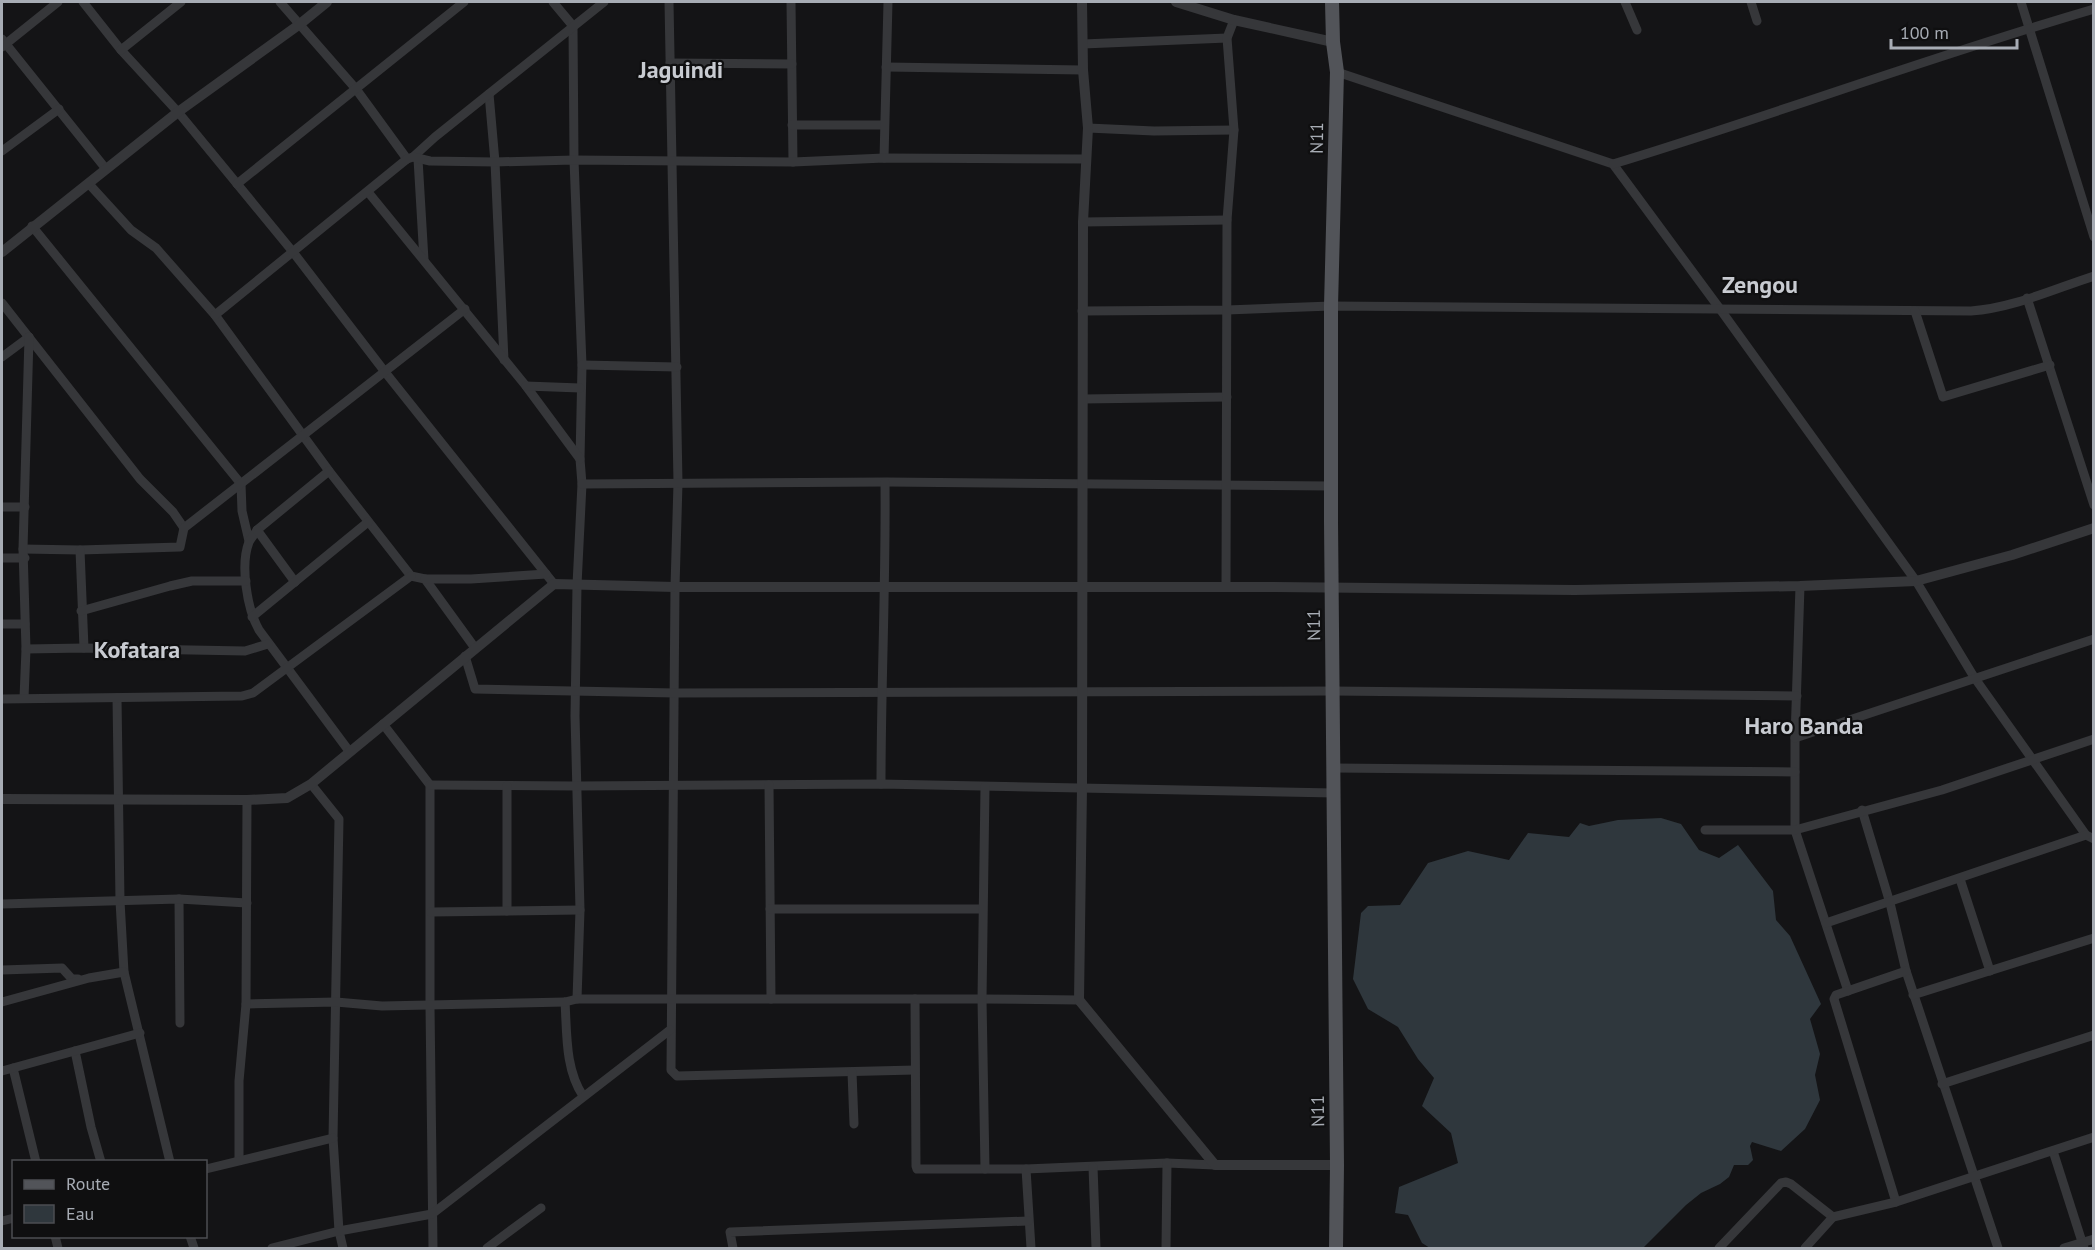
<svg xmlns="http://www.w3.org/2000/svg" width="2095" height="1250" font-family="'PT Sans',sans-serif">
<style>
.water{fill:#2f373d}
.lines{fill:none;stroke-linecap:round;stroke-linejoin:round}
.minor{stroke:#36373a;stroke-width:9}
.tertiary{stroke:#36373a;stroke-width:10}
.primary{stroke:#525459;stroke-width:14}
.labels{text-anchor:middle;stroke-width:4.5;stroke-linejoin:round;paint-order:stroke}
.street-label{font-size:18px;fill:#a7acb4;stroke:#0f0f10}
.district-label{font-size:24px;font-weight:bold;fill:#c8cbd1;stroke:#0f0f10}
</style>
<rect width="100%" height="100%" fill="#141416"/>
<!-- water -->
<path class="water" d="M1661 818 1681 824 1699 850 1719 858 1738 845 1773 891 1776 920 1790 936 1821 1004 1810 1019 1820 1054 1815 1075 1820 1100 1805 1129 1781 1151 1752 1142 1750 1146 1753 1160 1748 1165H1734L1729 1177 1720 1184 1701 1193 1686 1205 1643 1248H1430L1422 1243 1408 1215 1395 1213 1399 1187 1458 1163 1451 1133 1422 1106 1434 1078 1418 1059 1398 1027 1368 1009 1353 979 1361 913 1368 906 1400 905 1428 863 1468 851 1509 860 1528 833 1569 837 1580 823 1589 826 1618 820Z"/>
<g class="lines">
<!-- minor -->
<g class="minor">
<path d="M83 2 121 50 178 112 293 252 385 372 554 584"/>
<path d="M280 2 356 89 407 159"/>
<path d="M553 2 573 26 574 160 582 365 580 459 582 484 577 585 575 716 580 910 577 999"/>
<path d="M669 2 678 483 675 587 671 1070 677 1076 915 1070"/>
<path d="M791 2 793 162"/>
<path d="M1625 2 1637 30"/>
<path d="M1751 2 1757 21"/>
<path d="M2021 2 2094 237"/>
<path d="M2 39 106 169"/>
<path d="M1083 44 1227 38"/>
<path d="M2 47 58 2"/>
<path d="M121 50 181 2"/>
<path d="M670 63 792 64"/>
<path d="M886 67 1083 70"/>
<path d="M1337 72 1613 164 1720 309 1916 581 1974 677 2086 835 2094 839"/>
<path d="M489 94 495 162 504 360"/>
<path d="M792 125H884"/>
<path d="M1088 128 1154 131 1234 130"/>
<path d="M2 151 59 109"/>
<path d="M413 157 435 137 604 2"/>
<path d="M884 158 888 2"/>
<path d="M418 159 424 260"/>
<path d="M1613 164C1774 115 1932 56 2094 9"/>
<path d="M89 184 131 230 156 248 215 315 329 471 411 576 425 579 475 648"/>
<path d="M237 184 464 2"/>
<path d="M368 192 526 386 580 459"/>
<path d="M1083 222 1227 220"/>
<path d="M32 226 241 484 242 511 249 541"/>
<path d="M2027 298 2094 505"/>
<path d="M2 303 140 479 173 512 184 528"/>
<path d="M1082 311 1227 310 1331 306 1971 311C2013 308 2054 289 2094 276"/>
<path d="M1915 311 1943 397 2050 365"/>
<path d="M215 315 407 159 413 157 430 161 495 162 574 160 793 162 884 158 1086 159"/>
<path d="M2 357 29 337"/>
<path d="M582 365 677 367"/>
<path d="M526 386 580 388"/>
<path d="M1083 399 1227 397"/>
<path d="M329 471 257 530C255 534 251 538 249 542 240 565 247 609 259 630L349 751"/>
<path d="M582 484 887 482 1332 486"/>
<path d="M2 507H25"/>
<path d="M257 530 295 582"/>
<path d="M23 549 80 550 180 547 184 528 465 309"/>
<path d="M80 550 84 648"/>
<path d="M2 558H25"/>
<path d="M425 579H471L546 574"/>
<path d="M1800 586 1795 738V830L1848 991"/>
<path d="M1226 587 1227 220 1234 130 1227 38 1234 20"/>
<path d="M81 611 170 586 192 581H246"/>
<path d="M252 617 368 522"/>
<path d="M2 624H25"/>
<path d="M26 649 84 648 245 651 268 644"/>
<path d="M465 656 475 689 675 693 1333 691 1797 696"/>
<path d="M24 698 26 649 23 549 29 337"/>
<path d="M117 698 120 901 124 972 170 1162"/>
<path d="M2 699 242 696 253 693 411 576"/>
<path d="M383 724 430 785V1006L433 1248"/>
<path d="M1795 738 2094 639"/>
<path d="M1334 768 1795 772"/>
<path d="M311 784 339 819 333 1138 339 1231 343 1248"/>
<path d="M881 784C881 684 886 584 885 483"/>
<path d="M430 785 576 786 881 784 1334 793"/>
<path d="M769 785 771 999"/>
<path d="M507 786V911"/>
<path d="M1862 810 1890 903 1906 971 1998 1248"/>
<path d="M1705 830H1795L1942 790 2094 739"/>
<path d="M1960 879 1990 971"/>
<path d="M179 899 180 1023"/>
<path d="M2 904 179 899 247 903"/>
<path d="M770 909H982"/>
<path d="M431 912 580 910"/>
<path d="M1826 923 2086 835"/>
<path d="M2 970 62 968 72 979H78"/>
<path d="M1913 995 2094 938"/>
<path d="M915 999 916 1166 917 1169H1026L1167 1163 1215 1165"/>
<path d="M2 1002 89 978 124 972"/>
<path d="M565 1002C567 1033 565 1069 583 1096"/>
<path d="M246 1004 336 1002 382 1006 565 1002 577 999H982L1079 1000"/>
<path d="M75 1051 91 1127 101 1162"/>
<path d="M13 1068 36 1162"/>
<path d="M2 1071 140 1033"/>
<path d="M852 1072 854 1124"/>
<path d="M1942 1084 2094 1035"/>
<path d="M2053 1151 2084 1248"/>
<path d="M239 1160V1081L246 1004 247 800"/>
<path d="M1093 1167 1096 1248"/>
<path d="M206 1169 333 1138"/>
<path d="M985 1169 982 999 985 787"/>
<path d="M1026 1169 1031 1248"/>
<path d="M1896 1202 1834 999 1836 995 1906 971"/>
<path d="M2 1221 14 1218"/>
<path d="M55 1236 58 1248"/>
<path d="M190 1236 194 1248"/>
<path d="M272 1248 339 1231 432 1214 670 1030"/>
<path d="M487 1248 541 1208"/>
<path d="M733 1248 730 1232 1028 1221"/>
<path d="M1166 1248 1167 1163"/>
<path d="M1719 1248 1781 1183 1786 1182 1791 1184 1833 1217"/>
<path d="M1805 1248 1833 1217 1896 1202 2094 1137"/>
<path d="M2064 1248 2094 1239"/>
</g>
<!-- tertiary -->
<g class="tertiary">
<path d="M1082 2 1083 70 1088 128 1083 222 1082 788 1079 1000 1215 1165H1337"/>
<path d="M1176 2 1234 20 1333 42"/>
<path d="M2 252 178 112 300 24 327 2"/>
<path d="M2 799 247 800 287 798 311 784 554 584 675 587H1275L1575 590 1800 586 1916 581 2012 555 2094 528"/>
</g>
<!-- primary -->
<path class="primary" d="M1332 2 1333 42 1337 72 1331 306V522L1337 1165 1336 1248"/>
</g>
<g class="labels">
<!-- street labels -->
<g class="street-label">
<text transform="translate(1317 138) rotate(-89)" y="6">N11</text>
<text transform="translate(1314 625) rotate(-91)" y="6">N11</text>
<text transform="translate(1318 1111) rotate(-91)" y="6">N11</text>
</g>
<!-- district labels -->
<g class="district-label">
<text x="681" y="78">Jaguindi</text>
<text x="1760" y="293">Zengou</text>
<text x="137" y="658">Kofatara</text>
<text x="1804" y="734">Haro Banda</text>
</g>
</g>
<!-- border -->
<rect width="2095" height="1250" fill="none" stroke="#a7acb4" stroke-width="6"/>
<!-- legend -->
<rect x="12" y="1160" width="195" height="78" fill="#0f0f10" stroke="#4c4e52" stroke-width="1.5"/>
<rect x="24" y="1180" width="30" height="9" fill="#525459" stroke="#4c4e52" stroke-width="1.5"/>
<text x="66" y="1190" font-size="18" fill="#a7acb4">Route</text>
<rect x="24" y="1205" width="30" height="18" fill="#2f373d" stroke="#4c4e52" stroke-width="1.5"/>
<text x="66" y="1220" font-size="18" fill="#a7acb4">Eau</text>
<!-- scale -->
<path d="M1891 39v9h126v-9" fill="none" stroke="#a7acb4" stroke-width="3"/>
<text x="1900" y="39" font-size="18" fill="#a7acb4" stroke="#0f0f10" stroke-width="4.5" paint-order="stroke">100 m</text>
</svg>
